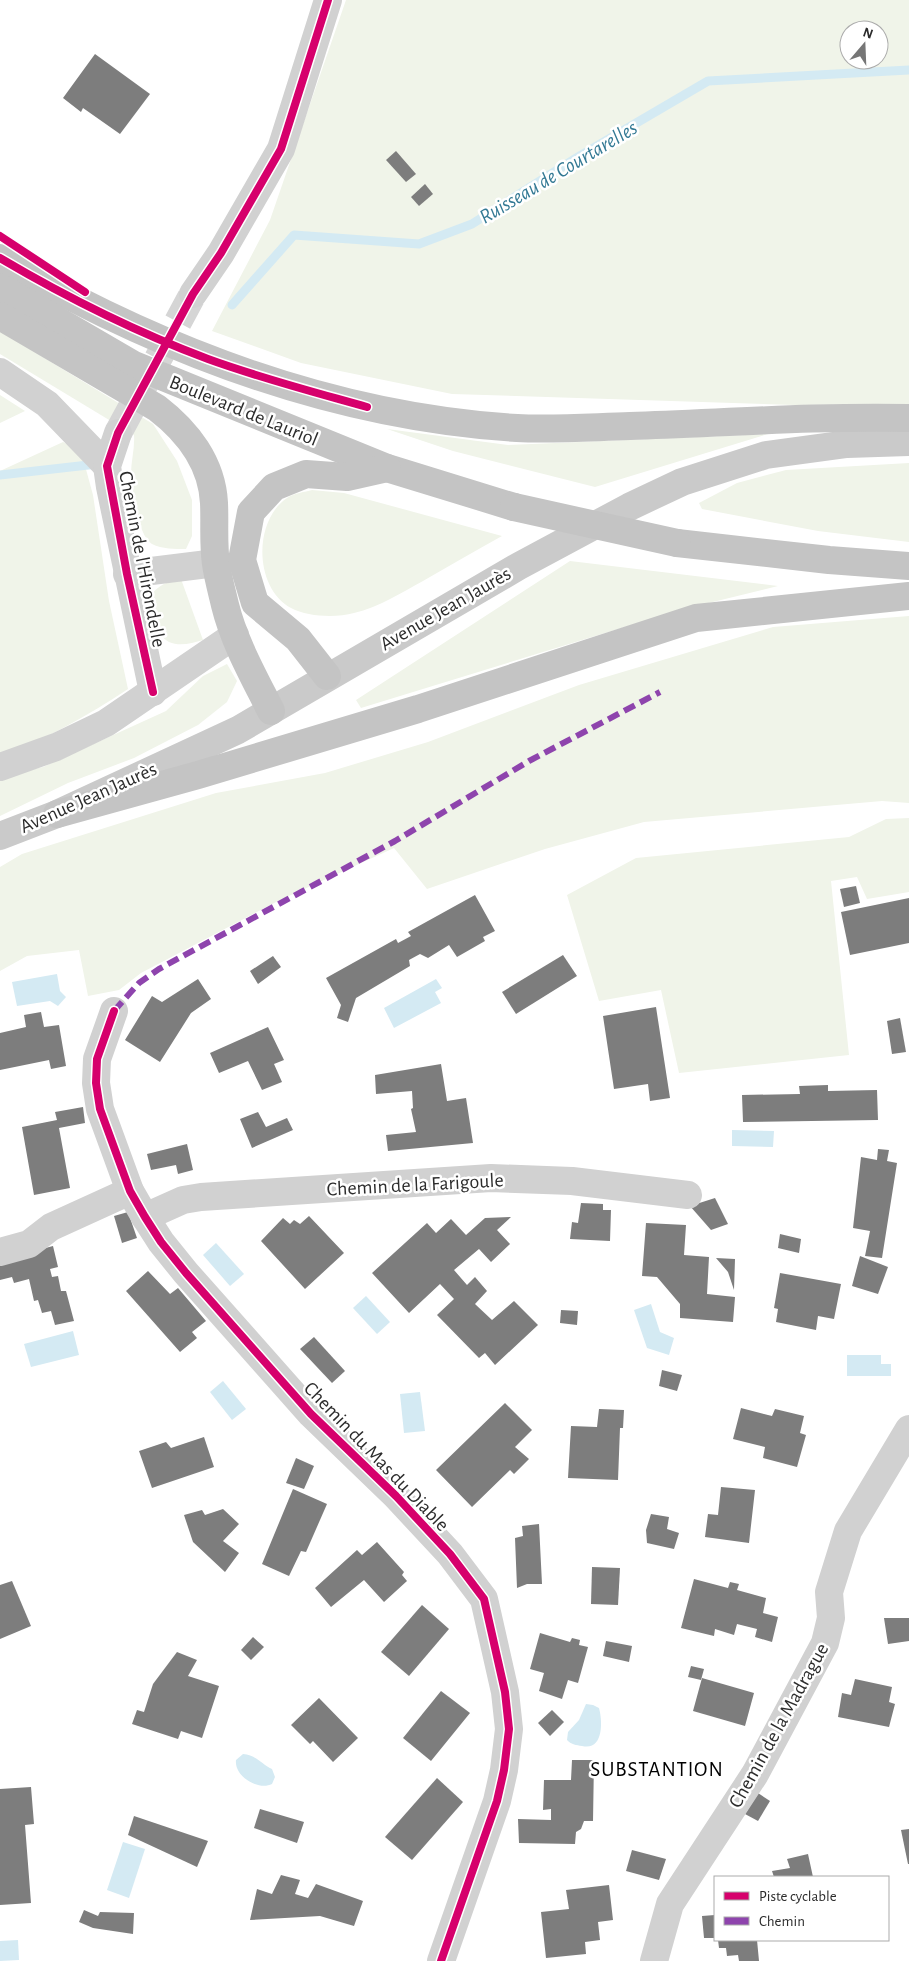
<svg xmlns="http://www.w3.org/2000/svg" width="909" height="1961" font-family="'Alegreya Sans',sans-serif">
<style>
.green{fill:#f0f4e9;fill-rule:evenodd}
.water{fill:#d4eaf3}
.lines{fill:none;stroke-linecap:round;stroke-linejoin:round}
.stream{stroke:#d4eaf3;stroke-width:9}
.building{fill:#7d7d7d}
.minor-tunnel{stroke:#d5d5d5;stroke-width:28;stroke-dasharray:28 14;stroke-linecap:butt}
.minor{stroke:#d1d1d1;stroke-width:28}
.secondary{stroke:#cacaca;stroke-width:28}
.primary{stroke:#c4c4c4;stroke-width:28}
.primary-bridge{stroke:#c4c4c4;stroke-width:28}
.quiet{stroke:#8e44ad;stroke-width:6;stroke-dasharray:12 6;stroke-linecap:butt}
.cycleway-casing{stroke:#fff;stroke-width:11}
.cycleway{stroke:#d6006c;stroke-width:8}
.labels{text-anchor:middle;stroke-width:5;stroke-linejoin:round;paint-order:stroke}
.street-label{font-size:20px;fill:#2c2c2c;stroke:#fff}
.water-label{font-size:21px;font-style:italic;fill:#337994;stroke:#fff}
.neighbourhood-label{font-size:21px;letter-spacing:1px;fill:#000;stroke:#fff}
</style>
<rect width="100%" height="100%" fill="#fff"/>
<!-- green -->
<g class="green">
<path d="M346 0H909V404L794 405 452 394 301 363 212 331 270 220ZM849 30H879V60H849Z"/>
<path d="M0 331 153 424 177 461 192 500V536L186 549C175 549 162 549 152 544 138 536 131 489 131 474 131 461 135 448 134 435L0 354Z"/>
<path d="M0 395 25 411 0 423Z"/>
<path d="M387 429 508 445 768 434 595 487 453 451Z"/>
<path d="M63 442 81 451 93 495 109 601 128 689C87 716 47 739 0 756V471Z"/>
<path d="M909 463V542L818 531 702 509 699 503 737 483 786 470Z"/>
<path d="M312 490 344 493 502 536C475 551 449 566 423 581 401 593 379 607 354 613 336 618 308 617 291 608 254 588 253 521 287 498 294 493 305 492 312 490Z"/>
<path d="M570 561 778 586 680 610 361 708 356 700Z"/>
<path d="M181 579 203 640C192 643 180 647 169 642 163 639 156 630 153 624 141 598 155 583 181 579Z"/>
<path d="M909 616V803L882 801 644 822 545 849 427 889 394 848 278 901 141 973 119 990 88 996 79 950 27 956 0 971V867L22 854 216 793 325 773 428 742 579 685 773 627Z"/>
<path d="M227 664 237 681 227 702 198 725 134 758 68 783 0 816V777L43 767 166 711 203 676Z"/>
<path d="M909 818V892L867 899 857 877 831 881 849 1055 679 1073 661 990 599 1001 567 895 636 858 849 837 886 819Z"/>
</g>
<!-- water -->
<g class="water">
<path d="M57 974 60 991 66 997 58 1006 50 1001 17 1006 12 982Z"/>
<path d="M436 979 442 988 435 992 441 1003 394 1028 384 1008Z"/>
<path d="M732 1130 774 1131 773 1147 732 1146Z"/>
<path d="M216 1243 244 1274 230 1286 203 1255Z"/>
<path d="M366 1296 390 1322 377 1334 353 1308Z"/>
<path d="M651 1304 660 1332 674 1338 669 1355 647 1348 634 1310Z"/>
<path d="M73 1331 79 1355 31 1367 24 1344Z"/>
<path d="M847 1355H881V1364H891V1376H847Z"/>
<path d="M223 1381 246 1409 232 1420 210 1392Z"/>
<path d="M420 1392 425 1431 404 1433 400 1394Z"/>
<path d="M586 1704 593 1705 599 1708C603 1723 603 1751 582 1746 576 1745 572 1745 567 1740L568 1732 579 1720Z"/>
<path d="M243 1754C256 1755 261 1764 272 1769L275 1777 272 1784C258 1791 234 1776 236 1760Z"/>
<path d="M123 1842 145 1849 129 1898 107 1890Z"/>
<path d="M18 1940 19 1960 0 1961V1941Z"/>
</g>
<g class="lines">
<!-- stream -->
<g class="stream">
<path d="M232 305 294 235 419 244 472 224 573 160 708 81 909 70"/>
<path d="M0 475 97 464"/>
</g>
</g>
<!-- building -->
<g class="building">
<path d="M95 54 150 94 120 134 83 108 81 112 63 98Z"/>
<path d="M396 151 416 174 406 182 386 160Z"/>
<path d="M425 184 433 194 419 206 411 197Z"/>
<path d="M856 886 860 903 844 907 840 889Z"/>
<path d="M475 895 495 931 483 937 485 941 457 957 449 945 428 958 420 954 409 960 410 966 356 998 348 1022 337 1018 341 1005 326 978 396 939 398 943 411 936 408 932Z"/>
<path d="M909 898V943L850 955 841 912Z"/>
<path d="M563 955 577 976 516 1014 502 992Z"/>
<path d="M273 956 281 967 258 984 250 971Z"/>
<path d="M198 979 211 999 191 1013 160 1062 125 1040 152 996 162 1002Z"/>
<path d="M656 1007 670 1098 650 1101 648 1084 614 1089 603 1016Z"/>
<path d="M41 1012 44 1027 59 1025 66 1066 51 1069 49 1060 0 1070V1033L26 1027 24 1015Z"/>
<path d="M900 1018 906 1052 892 1054 887 1021Z"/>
<path d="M268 1027 284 1060 274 1064 282 1082 262 1090 248 1061 219 1073 210 1053Z"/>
<path d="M441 1064 447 1101 466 1098 473 1143 388 1151 386 1135 416 1132 411 1109 413 1108 412 1091 376 1094 375 1075Z"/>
<path d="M828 1085V1091L877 1090 878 1120 743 1122 742 1095 800 1094 799 1086Z"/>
<path d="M83 1107 85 1123 59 1128 70 1188 34 1195 22 1127 57 1120 55 1112Z"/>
<path d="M258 1112 266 1127 287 1118 293 1130 252 1148 240 1119Z"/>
<path d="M187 1144 193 1170 178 1174 176 1165 151 1170 147 1154Z"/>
<path d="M878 1149 889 1150 887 1161 897 1163 882 1258 865 1256 870 1231 853 1228 861 1157 877 1160Z"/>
<path d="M715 1198 728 1224 711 1230 690 1206Z"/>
<path d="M581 1203 603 1204V1210H611L610 1241 570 1239 572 1222 578 1223Z"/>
<path d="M128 1212 137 1238 122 1243 114 1216Z"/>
<path d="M309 1216 344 1253 305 1289 261 1241 283 1218 290 1224 294 1220 300 1224Z"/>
<path d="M511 1217 497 1230 510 1244 491 1262 479 1249 454 1270 467 1285 475 1277 487 1291 475 1304 492 1320 514 1301 538 1325 495 1365 485 1353 479 1358 437 1315 454 1299 440 1284 409 1313 372 1273 427 1223 436 1233 451 1219 466 1235 485 1218Z"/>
<path d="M646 1223 686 1225 684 1255 709 1257 707 1294 735 1297 733 1322 680 1318V1304L657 1277 642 1276Z"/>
<path d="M780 1234 801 1239 799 1253 778 1248Z"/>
<path d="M53 1246 58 1267 50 1269 52 1277 58 1276 61 1291H66L74 1321 55 1325 51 1311 42 1313 38 1300 34 1301 29 1279 14 1283 12 1277 0 1280V1260Z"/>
<path d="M860 1256 888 1267 878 1294 852 1286Z"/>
<path d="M716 1258 735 1259 734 1290 728 1272Z"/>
<path d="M148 1271 170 1294 178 1288 206 1321 192 1332 197 1338 180 1352 126 1291Z"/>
<path d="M780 1273 841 1284 834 1319 818 1316 816 1330 776 1322 778 1309 774 1308Z"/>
<path d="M561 1310 578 1311 577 1325 560 1323Z"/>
<path d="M314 1337 345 1371 332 1383 300 1349Z"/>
<path d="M662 1370 682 1375 677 1391 659 1386Z"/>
<path d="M505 1403 532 1430 515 1447 529 1459 514 1474 510 1470 472 1507 436 1470Z"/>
<path d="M741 1408 772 1416 775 1409 804 1416 800 1433 806 1435 797 1467 763 1458 765 1447 733 1439Z"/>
<path d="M599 1409 624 1410 623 1428H620L618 1480 568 1478 571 1426 597 1427Z"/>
<path d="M204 1437 214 1467 152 1488 139 1451 166 1442 171 1448Z"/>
<path d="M296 1458 314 1466 304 1489 286 1483Z"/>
<path d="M721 1487 755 1490 749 1543 705 1537 708 1514 718 1515Z"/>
<path d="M293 1489 327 1504 306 1552 301 1551 289 1576 262 1564Z"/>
<path d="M223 1509 239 1524 223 1541 239 1553 225 1572 193 1542 184 1515 202 1510 205 1515Z"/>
<path d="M651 1514 669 1517 667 1529 679 1533 674 1549 647 1543 646 1530Z"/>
<path d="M539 1524 542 1584H527L517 1588 515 1538 523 1536 522 1526Z"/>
<path d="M377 1542 404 1572 402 1575 407 1581 384 1602 364 1580 331 1607 315 1588 357 1550 362 1555Z"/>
<path d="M592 1567 620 1568 618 1605 591 1604Z"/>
<path d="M694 1579 728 1588 730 1582 739 1584 737 1590 766 1598 763 1613 778 1617 772 1642 755 1637 757 1629 737 1624 734 1635 715 1629 714 1636 681 1628Z"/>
<path d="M12 1581 31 1626 0 1639V1585Z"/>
<path d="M422 1605 449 1629 409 1676 381 1652Z"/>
<path d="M884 1618H909V1641L888 1644Z"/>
<path d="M540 1633 570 1642 572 1638 580 1640 579 1645 588 1647 578 1683 568 1680 562 1699 539 1691 544 1673 530 1669Z"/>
<path d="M253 1637 264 1647 251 1660 241 1650Z"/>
<path d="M606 1641 632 1646 629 1662 603 1656Z"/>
<path d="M177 1652 197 1660 188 1676 219 1686 202 1738 181 1731 178 1739 132 1724 137 1710 144 1712 153 1684Z"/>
<path d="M691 1666 704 1669 701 1680 688 1677Z"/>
<path d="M702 1678 754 1693 745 1726 693 1711Z"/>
<path d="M855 1679 892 1687 889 1702 895 1704 889 1727 838 1717 842 1693 851 1695Z"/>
<path d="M441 1691 470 1713 431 1761 403 1738Z"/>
<path d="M319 1698 358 1738 333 1762 313 1741 310 1744 291 1725Z"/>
<path d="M552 1710 564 1722 550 1736 538 1723Z"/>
<path d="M572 1760H594L593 1821H584L581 1829 576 1832 575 1844 519 1843 518 1819 551 1820V1809L543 1810 544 1780H571Z"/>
<path d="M437 1778 463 1802 412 1860 385 1837Z"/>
<path d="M31 1787 34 1824 25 1825 31 1903 0 1905V1789Z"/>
<path d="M758 1793 770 1801 758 1821 745 1814Z"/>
<path d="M260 1809 304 1822 297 1843 254 1828Z"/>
<path d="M134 1816 208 1841 197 1867 128 1835Z"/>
<path d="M909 1829V1864H908L901 1830Z"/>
<path d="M632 1850 666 1859 659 1880 626 1871Z"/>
<path d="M808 1854 813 1877H774L772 1871 790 1868 787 1859Z"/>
<path d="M281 1875 300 1880 295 1894 308 1898 316 1884 363 1901 354 1926 320 1916 250 1920 257 1889 272 1894Z"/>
<path d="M609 1885 613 1920 598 1922 600 1940 585 1942 586 1954 546 1958 541 1912 569 1909 566 1890Z"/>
<path d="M84 1910 98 1916 100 1912 134 1913 133 1934 93 1928 79 1922Z"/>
<path d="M715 1915V1938H704L702 1916Z"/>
<path d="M718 1940H757L759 1961H739L738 1955 727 1956 726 1948H719Z"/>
</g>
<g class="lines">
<!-- minor-tunnel -->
<path class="minor-tunnel" d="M118 433 193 294"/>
<!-- minor -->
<g class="minor">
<path d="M193 294 221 253 281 149 328 0"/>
<path d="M0 372 47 404 107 466"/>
<path d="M118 433 107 466 110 487 153 692"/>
<path d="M127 574 216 563"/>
<path d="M0 767 56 747 106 723 235 635"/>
<path d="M114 1011 97 1059 96 1083 100 1109 130 1191 145 1217 161 1242 186 1273 311 1414 396 1496 450 1554 484 1599 505 1692 509 1729 504 1770 497 1801 441 1961"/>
<path d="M145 1217 183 1200 201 1197 491 1178 572 1181 688 1195"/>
<path d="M0 1252 29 1244 51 1227 130 1191"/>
<path d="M654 1961 670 1904 755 1774 825 1643 831 1618 829 1592 848 1531 909 1429"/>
</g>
<!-- secondary -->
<path class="secondary" d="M0 836 57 814 238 730 519 566 629 507 682 482 766 455 847 444 909 442"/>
<!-- primary -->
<g class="primary">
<path d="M0 258C157 349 334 417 517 428 554 430 593 427 630 426 723 423 816 416 909 418"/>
<path d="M0 287 134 365 387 468 514 507"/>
<path d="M0 316 157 408C187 431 212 463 214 503 215 523 213 544 216 564 218 578 222 592 225 605 234 642 254 677 271 711"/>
<path d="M677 543 829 560 909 566"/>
<path d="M327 676 298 639 255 603 242 560 251 512 274 487 306 474 347 477 387 468"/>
<path d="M57 814 198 775 418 709 696 618 909 596"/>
</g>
<!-- primary-bridge -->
<path class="primary-bridge" d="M514 507 677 543"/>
<!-- quiet -->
<path class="quiet" d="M114 1011 139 983 159 969 395 841 529 761 660 692"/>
<!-- cycleway casing -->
<g class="cycleway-casing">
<g id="cycleway">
<path d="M0 236 85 292"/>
<path d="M0 258C66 297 136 332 208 359 260 378 314 392 367 407"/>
<path d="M153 692 127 574 107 466 118 433 193 294 221 253 281 149 328 0"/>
<path d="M114 1011 97 1059 96 1083 100 1109 130 1191 145 1217 161 1242 186 1273 311 1414 396 1496 450 1554 484 1599 505 1692 509 1729 504 1770 497 1801 441 1961"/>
</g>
</g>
<!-- cycleway -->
<use href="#cycleway" class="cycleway"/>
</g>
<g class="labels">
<!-- street labels -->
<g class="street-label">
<text transform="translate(244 410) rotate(22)" y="7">Boulevard de Lauriol</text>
<text transform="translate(143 559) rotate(79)" y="7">Chemin de l'Hirondelle</text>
<text transform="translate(445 608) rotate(-30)" y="7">Avenue Jean Jaurès</text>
<text transform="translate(88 797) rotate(-24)" y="7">Avenue Jean Jaurès</text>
<text transform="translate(415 1184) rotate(-3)" y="7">Chemin de la Farigoule</text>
<text transform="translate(377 1456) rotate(46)" y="7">Chemin du Mas du Diable</text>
<text transform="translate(778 1725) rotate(-61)" y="7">Chemin de la Madrague</text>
</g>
<!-- water labels -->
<g class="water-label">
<text transform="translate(558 172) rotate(-31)" y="7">Ruisseau de Courtarelles</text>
</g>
<!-- neighbourhood labels -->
<g class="neighbourhood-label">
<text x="657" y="1776">SUBSTANTION</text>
</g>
</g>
<!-- legend -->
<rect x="714" y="1876" width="175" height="65" fill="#ffffff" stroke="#ababab"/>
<rect x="724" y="1892" width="25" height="8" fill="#d6006c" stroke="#ababab"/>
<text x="759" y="1901" font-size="15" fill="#2c2c2c">Piste cyclable</text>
<rect x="724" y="1917" width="25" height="8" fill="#8e44ad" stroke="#ababab"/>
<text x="759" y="1926" font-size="15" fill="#2c2c2c">Chemin</text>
<!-- north arrow -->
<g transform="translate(864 45) rotate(19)"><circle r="24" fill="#ffffff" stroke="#ababab"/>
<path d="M0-4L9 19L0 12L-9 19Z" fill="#767676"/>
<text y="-8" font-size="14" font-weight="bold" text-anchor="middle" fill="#2c2c2c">N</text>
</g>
</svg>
